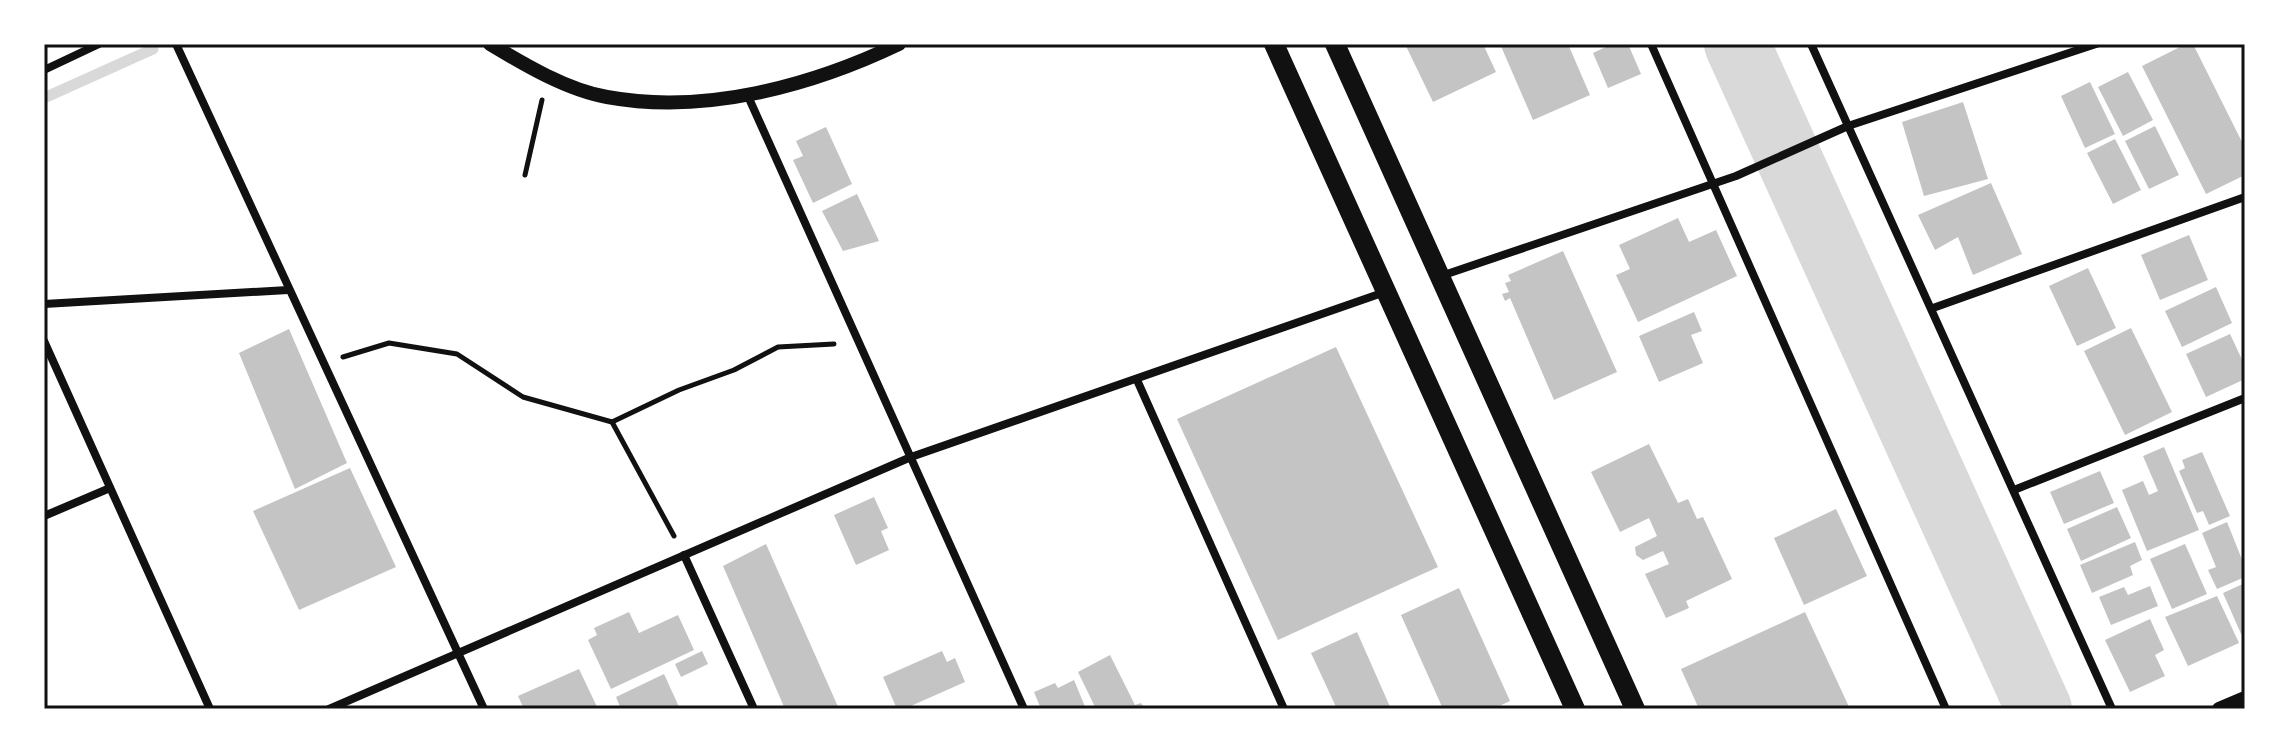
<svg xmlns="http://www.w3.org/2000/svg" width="2289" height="753" font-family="'Libre Baskerville',serif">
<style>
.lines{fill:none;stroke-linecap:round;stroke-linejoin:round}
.stream{stroke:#d9d9d9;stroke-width:11}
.river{stroke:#d9d9d9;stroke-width:66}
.building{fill:#c4c4c4}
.path{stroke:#111;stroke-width:5}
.minor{stroke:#111;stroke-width:8}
.tertiary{stroke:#111;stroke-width:14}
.primary{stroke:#111;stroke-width:20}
.neatline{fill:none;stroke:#111;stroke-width:3}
</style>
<rect width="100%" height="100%" fill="#fff"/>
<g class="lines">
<!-- stream -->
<path class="stream" d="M44 98 153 49"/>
<!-- river -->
<path class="river" d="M1737 44 2039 709"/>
</g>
<!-- building -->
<g class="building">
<path d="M1405 44H1483L1496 72 1433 102Z"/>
<path d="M1500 44H1568L1590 95 1533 120Z"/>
<path d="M1612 44H1628L1641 74 1608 88 1593 53Z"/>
<path d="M2186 44H2193L2245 148V175L2206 194 2142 66Z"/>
<path d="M2128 72 2153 120 2123 136 2098 87Z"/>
<path d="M2090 82 2115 134 2085 148 2061 96Z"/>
<path d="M1963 102 1988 179 1924 196 1902 122Z"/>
<path d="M2155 126 2179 175 2149 189 2125 141Z"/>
<path d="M826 127 852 184 813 203 793 160 803 156 796 141Z"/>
<path d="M2115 139 2141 190 2113 204 2087 153Z"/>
<path d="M1991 183 2022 254 1973 275 1958 237 1935 250 1918 215Z"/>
<path d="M857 194 879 241 843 251 822 211Z"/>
<path d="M1678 218 1689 242 1716 230 1737 276 1638 322 1616 275 1630 269 1619 245Z"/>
<path d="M2189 235 2208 280 2160 300 2141 255Z"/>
<path d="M1563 251 1617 372 1554 400 1510 298 1505 301 1502 294 1509 292 1505 283 1511 281 1508 275Z"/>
<path d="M2088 268 2116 328 2077 346 2049 286Z"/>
<path d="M2216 287 2232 323 2182 347 2165 311Z"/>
<path d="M1694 312 1702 331 1691 335 1703 363 1659 382 1639 336Z"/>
<path d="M2131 328 2172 412 2125 435 2084 351Z"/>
<path d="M289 329 347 463 295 489 239 353Z"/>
<path d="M2230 334 2245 366V379L2206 397 2186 354Z"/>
<path d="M1336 347 1438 567 1278 640 1177 419Z"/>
<path d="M1649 444 1678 503 1688 499 1697 519 1703 517 1732 579 1686 601 1689 608 1666 618 1645 574 1669 564 1663 551 1643 560 1636 555 1635 547 1657 536 1649 518 1620 532 1591 472Z"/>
<path d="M2164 447 2199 530 2147 551 2122 490 2143 481 2149 495 2158 491 2143 456Z"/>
<path d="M2202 452 2230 516 2209 525 2203 511 2197 513 2179 471 2185 468 2182 460Z"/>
<path d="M350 468 396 567 299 610 253 511Z"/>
<path d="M2100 471 2114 503 2064 524 2050 492Z"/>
<path d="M874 497 888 528 881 531 889 550 856 565 834 515Z"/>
<path d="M2117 507 2131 538 2081 561 2067 529Z"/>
<path d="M1836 509 1867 576 1804 605 1774 538Z"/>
<path d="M2227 522 2245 567V577L2217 589 2208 570 2216 567 2202 533Z"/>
<path d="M2135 542 2142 560 2130 566 2133 575 2092 593 2080 565Z"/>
<path d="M766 544 839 709H785L723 566Z"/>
<path d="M2185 544 2207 594 2172 609 2150 559Z"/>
<path d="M2245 583V643L2223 593Z"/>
<path d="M2150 586 2158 606 2111 625 2099 597 2124 587 2128 595Z"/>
<path d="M1459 588 1510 701 1493 709H1443L1401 615Z"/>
<path d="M2217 596 2239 643 2188 666 2165 617Z"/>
<path d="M629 612 639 633 678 615 694 650 611 689 588 640 597 635 594 628Z"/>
<path d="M1805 612 1850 709H1699L1681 669Z"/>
<path d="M2150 619 2164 650 2155 655 2165 676 2130 692 2105 640Z"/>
<path d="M1357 632 1391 709H1337L1311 653Z"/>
<path d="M702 651 708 664 681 677 675 664Z"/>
<path d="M942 651 947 662 955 658 965 682 904 709H897L883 677Z"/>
<path d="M1110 655 1135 705 1141 703 1145 709H1096L1078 672Z"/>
<path d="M579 669 598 709H524L518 696Z"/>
<path d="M664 674 680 709H621L616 697Z"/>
<path d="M1074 680 1086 709H1041L1034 692 1055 683 1058 688Z"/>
</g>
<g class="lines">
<!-- path -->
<g class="path">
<path d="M525 175 542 100"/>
<path d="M343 357 389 343 457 354 523 397 612 422 674 536"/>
<path d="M612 422 679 390 734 370 778 347 834 344"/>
</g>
<!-- minor -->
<g class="minor">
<path d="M176 44 484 709"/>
<path d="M1651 44 1946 709"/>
<path d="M1811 44 2112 709"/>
<path d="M44 70 99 44"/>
<path d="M747 94 1024 709"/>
<path d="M1441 276 1736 176 1848 126 2096 44"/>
<path d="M44 304 288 290"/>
<path d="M1933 308 2245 197"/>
<path d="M44 341 210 709"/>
<path d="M1137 380 1284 709"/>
<path d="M2014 490 2245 398"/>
<path d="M44 516 110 488"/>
<path d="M684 555 754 709"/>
<path d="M329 709 911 457 1385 292"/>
</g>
<!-- tertiary -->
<g class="tertiary">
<path d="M490 44C525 65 567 90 607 97 705 115 811 86 899 44"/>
<path d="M2219 709 2245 698"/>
</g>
<!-- primary -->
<g class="primary">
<path d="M1274 44 1575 709"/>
<path d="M1335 44 1635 709"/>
</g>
</g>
<!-- border -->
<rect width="2289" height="753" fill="none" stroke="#ffffff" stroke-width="92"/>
<rect x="46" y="46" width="2197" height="661" class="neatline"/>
</svg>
